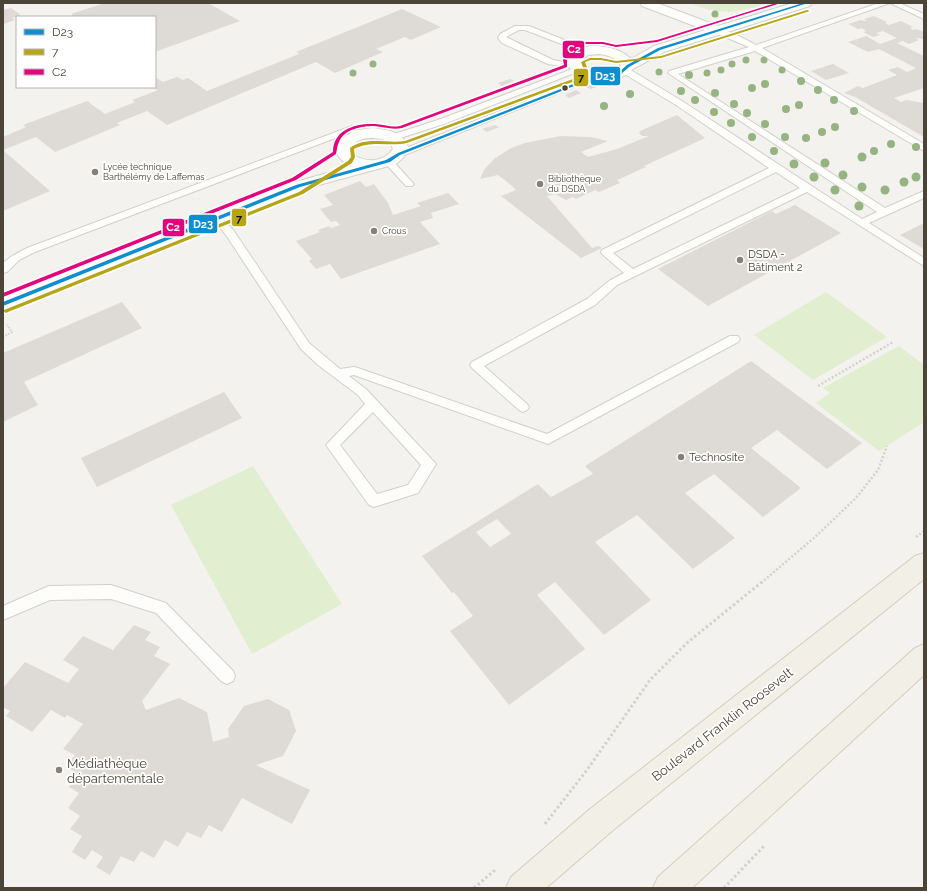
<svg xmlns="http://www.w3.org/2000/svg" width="927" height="891" font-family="Raleway,sans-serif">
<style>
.green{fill:#e1eecf}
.building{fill:#dedbd6;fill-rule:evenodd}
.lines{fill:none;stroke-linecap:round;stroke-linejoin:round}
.lane-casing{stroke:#d2d0cb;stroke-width:2}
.street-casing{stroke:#d2d0cb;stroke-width:2}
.primary-casing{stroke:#d6cebb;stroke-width:2}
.path-far2{stroke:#d3d2cc;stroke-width:2;stroke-dasharray:1.5 1.5;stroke-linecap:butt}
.path-far1{stroke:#d3d2cc;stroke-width:2.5;stroke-dasharray:2 2;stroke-linecap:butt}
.path{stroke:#d3d2cc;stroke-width:3;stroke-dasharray:2.5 2.5;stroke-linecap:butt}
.lane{fill:#fdfdfc;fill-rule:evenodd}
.street{fill:#fdfdfc;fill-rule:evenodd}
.primary{fill:#f2efe6;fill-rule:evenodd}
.bus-1-casing{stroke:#fff;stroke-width:3}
.bus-2-casing{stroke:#fff;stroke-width:3}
.bus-3-casing{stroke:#fff;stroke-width:3}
.bus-1{fill:#0e8ece;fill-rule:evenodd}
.bus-2{fill:#b7a517;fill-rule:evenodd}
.bus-3{fill:#e4047d;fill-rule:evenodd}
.tree{fill:#96b382}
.bus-dot{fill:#4b4439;stroke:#fff;stroke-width:1.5}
.poi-dot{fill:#868178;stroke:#fff;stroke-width:1.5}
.labels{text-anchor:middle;stroke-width:3.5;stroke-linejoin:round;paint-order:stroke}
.far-poi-label{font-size:9px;fill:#4b4439;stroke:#fff;text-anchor:start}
.poi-label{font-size:11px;fill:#4b4439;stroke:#fff;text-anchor:start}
.near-street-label{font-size:13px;fill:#4b4439;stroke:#fff}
.near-poi-label{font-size:13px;fill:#4b4439;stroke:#fff;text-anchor:start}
.line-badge{stroke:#fff;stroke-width:1.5}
.badge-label{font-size:11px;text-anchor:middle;font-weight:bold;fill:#fff}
.pale-badge-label{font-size:11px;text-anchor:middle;font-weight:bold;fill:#111}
</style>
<rect width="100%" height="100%" fill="#f4f2ee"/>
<!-- green -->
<g class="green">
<path d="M689 3H768C733 13 723 16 689 3Z"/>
<path d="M826 292 887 337 813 380 754 335Z"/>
<path d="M899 346 924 365V422L879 451 816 403 830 393 823 388Z"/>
<path d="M253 466 342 604 252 654 171 505Z"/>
</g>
<!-- building -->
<g class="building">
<path d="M105 3H208L240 21 155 52V17H70L73 15 71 14Z"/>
<path d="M11 8 21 15 12 18 15 20 3 24V10Z"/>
<path d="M402 9 441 27 411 40 405 37 376 49 383 52 335 73 316 62 167 125 147 111 117 123 120 125 55 152 36 137 3 150 50 191 3 211V137L26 127 23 125 87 101 105 114 135 102 132 100 158 90 152 87H155V77L163 82 177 77 183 80 188 78 207 91 299 54 296 52Z"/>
<path d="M874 16 887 22 885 23 889 25 901 21 913 27 910 28 913 30 916 29 924 32V39L915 38 919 40 909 44 903 41 897 43 924 56V88L894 98 901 102 906 100 924 103V137L855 97 844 93 858 86 863 88 897 75 888 70 898 67 907 72 916 68 879 49 868 52 848 42 866 36 880 44 897 38 883 31 876 33 880 35 873 37 863 32 866 31 862 28 858 29 848 24 861 20 864 21H867L864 19Z"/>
<path d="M833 64 849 73 826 80 811 71Z"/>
<path d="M510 79 514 81 502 86 498 83Z"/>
<path d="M597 82 602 85 591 89 586 87Z"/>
<path d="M576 90 581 93 569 98 565 95Z"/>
<path d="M444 109 449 112 436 116 432 113Z"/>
<path d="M677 115 705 138 644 166 646 167 617 180 620 183 599 192 595 190 576 199 573 197 566 200 555 194 547 196 592 248 598 246 602 248 581 258 501 196 516 190 511 185 498 175 480 179 484 170 494 159 511 148 525 143 561 136 591 137 608 141 581 152 588 157 617 149 649 136H642L639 133 640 131Z"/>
<path d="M429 116 433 118 420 123 416 120Z"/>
<path d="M495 125 499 127 487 132 482 129Z"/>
<path d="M360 181 366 187 374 184 388 203 393 215 421 206 417 203 448 193 459 204 431 213 433 218 420 222 440 244 341 279 330 264 316 269 309 261 312 259 296 241 320 232 318 230 329 226 331 228 340 225 336 221 331 222 320 209 333 205 324 195Z"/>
<path d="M795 205 841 233 708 306 658 269 772 211 776 214Z"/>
<path d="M924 223V249L900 235Z"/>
<path d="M122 302 142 328 24 382 38 405 3 422V353Z"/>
<path d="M751 361 862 443 827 469 777 430 751 448 801 488 763 517 714 474 685 493 735 538 693 569 637 515 595 542 651 600 604 635 555 582 537 595 585 649 509 705 450 631 473 616 454 592 452 593 422 556 538 484 551 497 593 474 585 466ZM497 519 511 534 490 547 476 532Z"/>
<path d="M224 392 242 418 97 487 81 458Z"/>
<path d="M134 625 151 632 145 640 160 647 154 656 170 664 142 701 146 710 179 698 207 712 213 742 229 737 228 729 244 706 268 699 289 710 296 731 283 756 256 765 310 790 292 824 242 798 222 832 209 825 201 838 187 832 178 847 165 840 154 858 141 851 134 862 121 856 110 875 96 867 103 857 92 850 85 860 72 852 82 836 70 829 80 816 68 808 79 793 69 787 78 773 66 767 75 755 63 749 83 724 67 715 65 718 51 710 32 732 6 716 10 711 3 707V688L25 662 68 683 79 669 63 660 83 636 113 650Z"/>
</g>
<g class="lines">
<!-- lane casing -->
<g class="lane-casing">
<g id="lane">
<path d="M879 3H899L924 14V19L890 3 762 48 924 144V151L755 51 678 74 885 208 924 191V198L869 223 924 258V266L807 192 617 285 595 305 484 366 527 404 529 407 527 410 523 412 519 410 472 368 470 365 472 362 587 299 609 281 624 273 602 254 601 252 602 250 769 168 676 105 623 73V69H629L682 101 862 219 877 212 668 73 669 71 749 47 713 32V28C723 27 747 40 756 45ZM776 172 800 188 633 269 613 253Z"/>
<path d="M515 26H529L592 51 591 53H585L525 30H519L506 37 553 60 574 64 578 66 574 68 548 64 502 43 498 38 500 34Z"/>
<path d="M575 68H578L582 70 444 124 394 140 390 137 391 135 438 120Z"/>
<path d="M594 74H600L601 76 402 156 399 157 394 154 396 152Z"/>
<path d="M352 126 364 135 363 137H357L351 132 35 252 19 260 7 272 3 273V263L12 256 27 248Z"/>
<path d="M388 158 391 159 412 182 414 184 412 186H406L385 163 383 161 385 159Z"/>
<path d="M218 216 222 217 234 231 309 343 340 369 354 367 358 368 547 434 730 336H738L740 339 738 342 548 444 354 375 349 376 366 389 436 464 418 493 374 507 369 505 326 445 365 404 358 395 318 365 301 349 226 235 213 219ZM373 412 421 465 408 485 377 494 340 445Z"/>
<path d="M111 585 166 603 233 671 235 676 233 681 227 684 221 681 156 613 111 599 50 600 3 620V606L49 586Z"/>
</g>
</g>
<!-- street casing -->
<g class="street-casing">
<g id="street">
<path d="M640 3H657L718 26 793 3H812L810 6 664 52 633 69 628 74 617 79 600 81 586 78 572 71 566 62C568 59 569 56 572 54 585 40 619 46 631 59L654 46 705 30 642 6ZM599 54C608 55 618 58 621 66 611 77 588 74 580 62L588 55Z"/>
<path d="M374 128C391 131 402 131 409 149L402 159 396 164 304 189 3 310V297L292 183 352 166C342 162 338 158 335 148 344 133 357 129 374 128ZM374 138C383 139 390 140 393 149 383 163 365 163 352 154L351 148C356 139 365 138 374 138Z"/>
</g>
</g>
<!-- primary casing -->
<g class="primary-casing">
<g id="primary">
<path d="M924 553V579L612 831 546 888H506L511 877 590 809 915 556Z"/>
<path d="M924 644V675L692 888H653L658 877 915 648Z"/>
</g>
</g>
<!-- path-far2 -->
<path class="path-far2" d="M3 337 12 332 7 325"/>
<!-- path-far1 -->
<g class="path-far1">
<path d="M818 386 893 342"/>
<path d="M916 537 924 531"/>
<path d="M761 583 815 537 856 498 878 470 887 446"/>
</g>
<!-- path -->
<g class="path">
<path d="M545 824 587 770 650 680 688 642 762 582"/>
<path d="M474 888 495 870"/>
<path d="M724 888 764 846"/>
</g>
<!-- lane -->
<use href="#lane" class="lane"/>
<!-- street -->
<use href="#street" class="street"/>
<!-- primary -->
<use href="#primary" class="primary"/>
<!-- bus-1 casing -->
<g class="bus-1-casing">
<path id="bus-1" d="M803 3H808L660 50 629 67 620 75 610 77H597L400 155 390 162 300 187 3 306V302L296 185 386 160 398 153 596 75H610L618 73 627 65 658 48Z"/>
</g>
<!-- bus-2 casing -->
<g class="bus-2-casing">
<path id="bus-2" d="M807 10 810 11 661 58 616 63 601 60H591L585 62 588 70 583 78 407 143C389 147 372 140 354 149L355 157 352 163 303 194 8 312 6 313 3 311 4 310 299 192 348 161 351 157 350 148C366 136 387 144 405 141L581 76 584 70 581 62 590 58H601L616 61 661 56Z"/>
</g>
<!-- bus-3 casing -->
<g class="bus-3-casing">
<path id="bus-3" d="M776 3H781L657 42 616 47 603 44H586L572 52 567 60V67L402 128C392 130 384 127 374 126 362 126 344 129 339 142 337 146 337 150 336 154L296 180 3 297V293L292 178 333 152C333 130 355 123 375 124 383 124 391 128 400 126L564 65 563 60 570 50 584 42H603L616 45 657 40Z"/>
</g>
<!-- bus-1 -->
<use href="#bus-1" class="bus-1"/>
<!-- bus-2 -->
<use href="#bus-2" class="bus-2"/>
<!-- bus-3 -->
<use href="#bus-3" class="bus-3"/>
</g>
<!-- trees -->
<g class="tree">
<circle cx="715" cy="14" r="3.5"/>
<circle cx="746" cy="60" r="3.5"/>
<circle cx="764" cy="60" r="3.5"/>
<circle cx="373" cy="64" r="3.5"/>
<circle cx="732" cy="64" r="3.5"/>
<circle cx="721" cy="70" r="3.5"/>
<circle cx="782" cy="70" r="3.5"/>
<circle cx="659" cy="72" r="3.5"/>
<circle cx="353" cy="73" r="3.5"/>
<circle cx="707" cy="73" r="3.5"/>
<circle cx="689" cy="75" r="4"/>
<circle cx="801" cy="81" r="4"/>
<circle cx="765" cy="84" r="4"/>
<circle cx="752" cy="88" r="4"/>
<circle cx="818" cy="90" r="4"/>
<circle cx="681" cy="91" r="4"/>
<circle cx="715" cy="93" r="4"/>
<circle cx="630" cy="94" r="4"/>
<circle cx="695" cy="100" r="4"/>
<circle cx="834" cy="100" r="4"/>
<circle cx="734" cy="104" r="4"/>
<circle cx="799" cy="105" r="4"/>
<circle cx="604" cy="106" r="4"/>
<circle cx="786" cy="109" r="4"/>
<circle cx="854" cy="111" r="4"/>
<circle cx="714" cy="112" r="4"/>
<circle cx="747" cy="113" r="4"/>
<circle cx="731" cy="123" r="4"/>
<circle cx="765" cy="124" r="4"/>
<circle cx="835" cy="127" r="4"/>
<circle cx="822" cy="132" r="4"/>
<circle cx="752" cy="137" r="4"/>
<circle cx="785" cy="137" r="4"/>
<circle cx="806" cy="138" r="4"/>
<circle cx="891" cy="144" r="4"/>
<circle cx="916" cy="147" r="4"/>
<circle cx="774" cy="151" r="4"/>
<circle cx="874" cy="151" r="4"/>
<circle cx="862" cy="157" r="4.5"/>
<circle cx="825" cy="163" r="4.5"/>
<circle cx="794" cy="164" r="4.5"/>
<circle cx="843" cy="175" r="4.5"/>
<circle cx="814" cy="177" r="4.5"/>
<circle cx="916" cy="177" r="4.5"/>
<circle cx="904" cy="182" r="4.5"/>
<circle cx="862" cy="187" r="4.5"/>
<circle cx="835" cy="190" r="4.5"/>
<circle cx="885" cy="190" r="4.5"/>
<circle cx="859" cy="206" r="4.5"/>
</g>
<!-- markers -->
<circle class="bus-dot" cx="565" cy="88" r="3.5"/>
<g class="poi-dot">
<circle cx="95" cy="172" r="4"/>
<circle cx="540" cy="184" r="4"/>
<circle cx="374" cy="231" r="4"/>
<circle cx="740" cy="260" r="4"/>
<circle cx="681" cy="457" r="4"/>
<circle cx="59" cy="770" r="4"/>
</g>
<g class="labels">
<!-- far-poi labels -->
<g class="far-poi-label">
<text x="103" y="170">Lycée technique<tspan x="103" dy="10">Barthélémy de Laffemas</tspan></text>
<text x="548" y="182">Bibliothèque<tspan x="548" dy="10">du DSDA</tspan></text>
<text x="382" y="234">Crous</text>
</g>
<!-- poi labels -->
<g class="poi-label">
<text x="748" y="258">DSDA -<tspan x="748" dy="13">Bâtiment 2</tspan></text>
<text x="689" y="461">Technosite</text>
</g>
<!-- near-street labels -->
<g class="near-street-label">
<text transform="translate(722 724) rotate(-38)" y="5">Boulevard Franklin Roosevelt</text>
</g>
<!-- near-poi labels -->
<g class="near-poi-label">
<text x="67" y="768">Médiathèque<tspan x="67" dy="15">départementale</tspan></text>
</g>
</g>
<g class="line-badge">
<rect x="562" y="40" width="23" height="19" rx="4" fill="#e4047d"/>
<rect x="590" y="66" width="31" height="20" rx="4" fill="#0e8ece"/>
<rect x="573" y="68" width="16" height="19" rx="4" fill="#b7a517"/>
<rect x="231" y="208" width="16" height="19" rx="4" fill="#b7a517"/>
<rect x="188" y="214" width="30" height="20" rx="4" fill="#0e8ece"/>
<rect x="162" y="218" width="23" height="19" rx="4" fill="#e4047d"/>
</g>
<g class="badge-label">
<text x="574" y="53">C2</text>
<text x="605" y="80">D23</text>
<text x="203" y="228">D23</text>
<text x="173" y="231">C2</text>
</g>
<g class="pale-badge-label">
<text x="581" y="81">7</text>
<text x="239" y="222">7</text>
</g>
<!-- border -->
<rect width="927" height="891" fill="none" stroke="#4b4439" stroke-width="8"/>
<!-- legend -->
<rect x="16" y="16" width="140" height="72" fill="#ffffff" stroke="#b7b4b0"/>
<rect x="24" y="29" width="20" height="6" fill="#0e8ece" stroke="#b7b4b0"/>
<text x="52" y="36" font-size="12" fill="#4b4439">D23</text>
<rect x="24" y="49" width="20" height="6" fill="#b7a517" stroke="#b7b4b0"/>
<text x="52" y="56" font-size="12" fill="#4b4439">7</text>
<rect x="24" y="69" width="20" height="6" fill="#e4047d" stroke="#b7b4b0"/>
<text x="52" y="76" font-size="12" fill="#4b4439">C2</text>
</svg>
